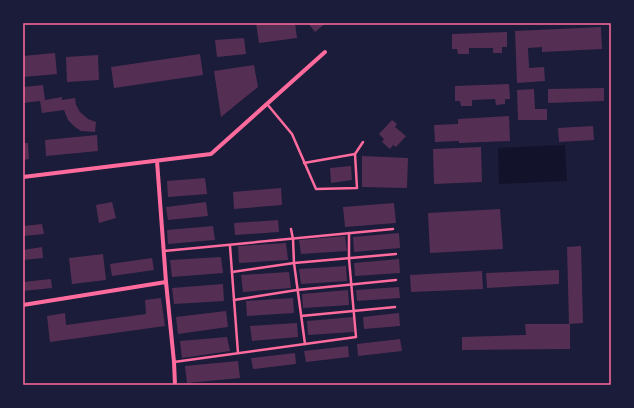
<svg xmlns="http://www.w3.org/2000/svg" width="634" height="408" font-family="Jost,sans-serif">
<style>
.water{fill:#12122b}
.building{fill:#542f53}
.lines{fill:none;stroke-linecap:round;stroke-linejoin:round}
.service{stroke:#ff6b9d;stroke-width:2.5}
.minor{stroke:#ff6b9d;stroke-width:4}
.neatline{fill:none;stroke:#ff6b9d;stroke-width:1.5}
</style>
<rect width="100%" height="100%" fill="#1b1b3a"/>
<!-- water -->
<path class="water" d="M565 145 567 181 499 184 498 148Z"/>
<!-- building -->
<g class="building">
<path d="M256 23H295L297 38 259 43Z"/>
<path d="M308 23H326L315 32Z"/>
<path d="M601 27 602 49 542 52V47L528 48 529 68 544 67 545 81 517 83 515 31Z"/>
<path d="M507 32V47H502V53H493V48H469V54H458L457 49H452V34Z"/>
<path d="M244 38 246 54 217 57 215 40Z"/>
<path d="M55 53 57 74 23 77V56Z"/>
<path d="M200 54 203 75 114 88 111 67Z"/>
<path d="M98 55 99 80 67 82 66 57Z"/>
<path d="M254 65 258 87 221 117 214 71Z"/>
<path d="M509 84 510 99H505V104L496 105 495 99 472 100V106H461L460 101H455V86Z"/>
<path d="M43 85 45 100 62 97V100L75 98 76 105 80 112 88 119 96 122 95 132 81 131 75 127 68 120 64 110 42 113 40 101 23 103V87Z"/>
<path d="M604 88V101L548 103V89Z"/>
<path d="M534 89 535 109H547V120H518L517 90Z"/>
<path d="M509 116 510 141 459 143V141L435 142 434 125 458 124V119Z"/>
<path d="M392 120 397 124 395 127 406 136 396 147 393 145 390 149 382 142 384 139 379 134Z"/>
<path d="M593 126 594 140 559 142 558 128Z"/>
<path d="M97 135 98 151 46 156 45 140Z"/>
<path d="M23 143H28L29 159 23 160Z"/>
<path d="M481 147 482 182 434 184 433 149Z"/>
<path d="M362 156 408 158 407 188 362 187Z"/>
<path d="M351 166 352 180 331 183 330 168Z"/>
<path d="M205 178 207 194 168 197 167 181Z"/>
<path d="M281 188 282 205 234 209 233 192Z"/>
<path d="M112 202 116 218 99 223 96 205Z"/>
<path d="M206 202 208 216 168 220 166 207Z"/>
<path d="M394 203 396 223 345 227 343 207Z"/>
<path d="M500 209 503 249 430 253 428 213Z"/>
<path d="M278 220 279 232 235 235 234 223Z"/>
<path d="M42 224 44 234 23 236V226Z"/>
<path d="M213 226 215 240 168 244 167 230Z"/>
<path d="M399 233 400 248 354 252 353 237Z"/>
<path d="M345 236 347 251 301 254 299 240Z"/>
<path d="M286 243 288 260 239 263 238 246Z"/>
<path d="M581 246 583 323 569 324 567 247Z"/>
<path d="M42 247 43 258 23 260V250Z"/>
<path d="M103 254 106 280 72 284 69 258Z"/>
<path d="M221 257 223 273 172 277 170 260Z"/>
<path d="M152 258 154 270 112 276 110 264Z"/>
<path d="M399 259 400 273 355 276 354 263Z"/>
<path d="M346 266 347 281 301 284 299 269Z"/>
<path d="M559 270V284L487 288 486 273Z"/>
<path d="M482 271 483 289 411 292 410 275Z"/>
<path d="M289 272 291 288 243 292 241 275Z"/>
<path d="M51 279 52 288 23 291V282Z"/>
<path d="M223 284 224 301 174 304 172 288Z"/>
<path d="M399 287 400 298 357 301 356 290Z"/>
<path d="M348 290 349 305 303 308 302 294Z"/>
<path d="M161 298 165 326 50 342 47 316 65 313 66 325 146 314 145 300Z"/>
<path d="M293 298 294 313 247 316 246 301Z"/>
<path d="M226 311 228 327 178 334 176 317Z"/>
<path d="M399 313 400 326 364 329 363 317Z"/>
<path d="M353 317 354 332 308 335 307 321Z"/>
<path d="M297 323 298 337 252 341 250 326Z"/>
<path d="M525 324H570V349L462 350V337L526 335Z"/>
<path d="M227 337 230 351 182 358 180 341Z"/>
<path d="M400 339 402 351 358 356 357 344Z"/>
<path d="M348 346 349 357 306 362 304 351Z"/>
<path d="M295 353 296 364 253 369 251 358Z"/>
<path d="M238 361 240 378 187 383 185 366Z"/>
</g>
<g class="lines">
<!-- service -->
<g class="service">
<path d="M267 104 292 134 316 189 357 188 355 154 363 142"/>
<path d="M304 163 355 154"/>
<path d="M291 229 293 239 294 263 305 344"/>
<path d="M230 246 238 353"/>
<path d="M164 251 393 229"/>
<path d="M232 272 294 263 396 254"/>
<path d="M234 300 297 290 396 280"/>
<path d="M301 316 395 307"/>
<path d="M174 362 356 337 349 259V233"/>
</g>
<!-- minor -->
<g class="minor">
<path d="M157 161 166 282 174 362 175 385"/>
<path d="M23 177 211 154 325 52"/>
<path d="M23 305 166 282"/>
</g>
</g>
<!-- border -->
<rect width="634" height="408" fill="none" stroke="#1b1b3a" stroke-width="48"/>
<rect x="24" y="24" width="586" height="360" class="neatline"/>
</svg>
